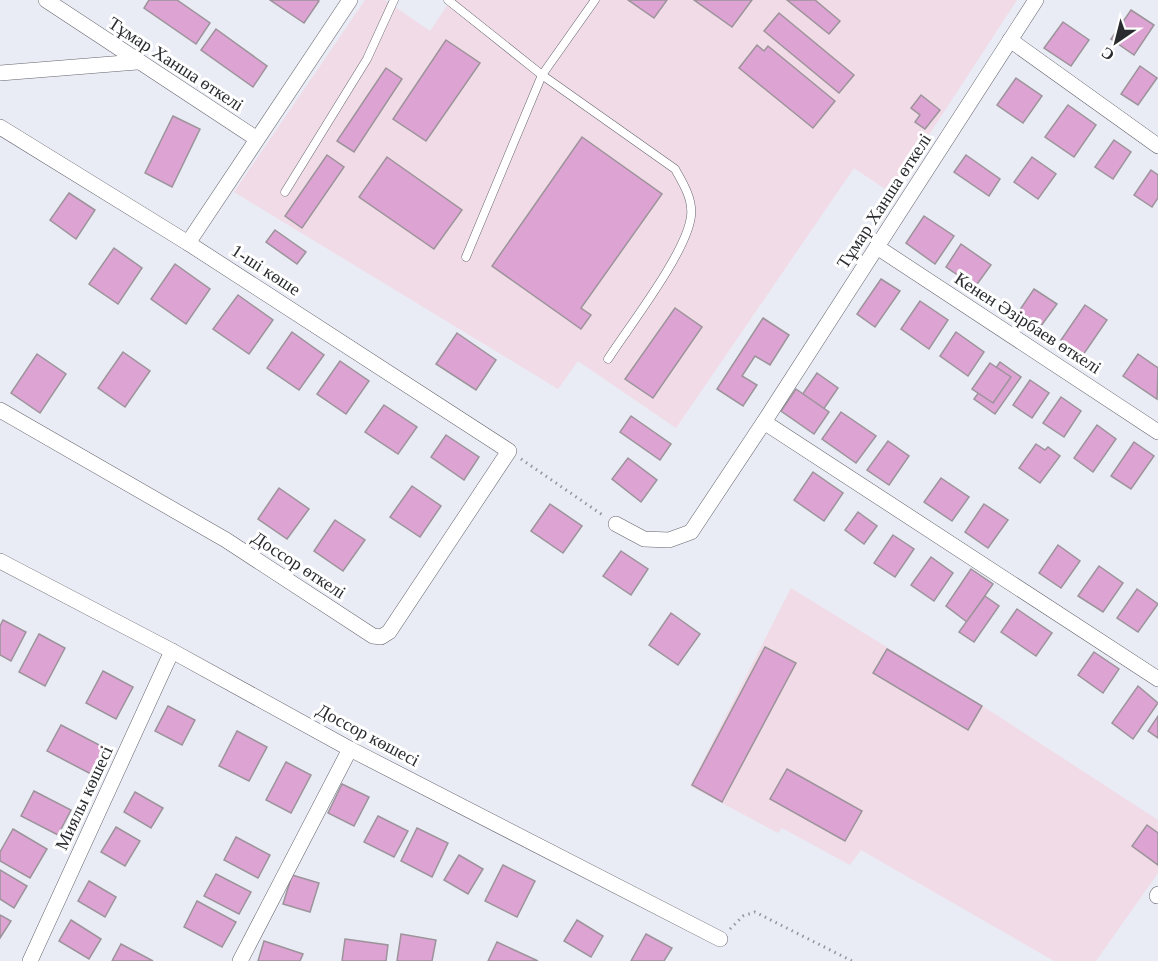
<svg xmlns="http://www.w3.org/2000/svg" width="1158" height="961" font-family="'Times New Roman',serif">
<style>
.commercial{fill:#f1dbe7}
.building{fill:#dda3d3;stroke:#9c949a;stroke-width:1.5}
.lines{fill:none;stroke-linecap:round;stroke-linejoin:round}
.service-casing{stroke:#64656d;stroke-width:9}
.minor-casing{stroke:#64656d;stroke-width:16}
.path{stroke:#95969d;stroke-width:3;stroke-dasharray:1.5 4.5;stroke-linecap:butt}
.service{stroke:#fff;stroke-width:8}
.minor{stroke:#fff;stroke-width:15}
.labels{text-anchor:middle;stroke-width:6;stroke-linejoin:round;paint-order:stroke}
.street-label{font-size:18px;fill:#2a2b2e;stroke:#fff}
</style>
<rect width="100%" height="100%" fill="#e9ebf5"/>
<!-- commercial -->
<g class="commercial">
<path d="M365 0H385L430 31 451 0H1017L891 193 854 168 676 428 578 361 558 389 234 192Z"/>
<path d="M791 588 995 714 1158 820V873L1096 961H1054L861 850 850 865 782 828 778 833 690 786Z"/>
</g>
<!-- building -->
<g class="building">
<path d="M149 0H177L210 23 196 44 144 8Z"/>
<path d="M270 0H317L319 1 304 23Z"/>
<path d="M628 0H667L654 18Z"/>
<path d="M694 0H752L732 27Z"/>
<path d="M787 0H815L840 21 829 34Z"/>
<path d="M1131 10 1154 25 1134 55 1111 39Z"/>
<path d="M779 13 854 75 839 93 764 31Z"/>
<path d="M1063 22 1089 40 1071 66 1044 48Z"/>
<path d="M216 29 267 66 253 87 201 50Z"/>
<path d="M446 40 480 63 426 141 393 119Z"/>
<path d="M757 45 764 51 768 46 835 101 813 128 739 68Z"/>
<path d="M1140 66 1157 78 1138 105 1121 94Z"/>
<path d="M386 68 402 79 354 152 337 141Z"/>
<path d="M1016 78 1042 96 1023 123 997 105Z"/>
<path d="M921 95 940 110 925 129 915 122 920 115 911 108Z"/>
<path d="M1068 105 1096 125 1074 157 1045 137Z"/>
<path d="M173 116 200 129 172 187 145 173Z"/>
<path d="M582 137 662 194 581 308 591 315 581 329 492 266Z"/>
<path d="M1114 140 1131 152 1113 179 1095 167Z"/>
<path d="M327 155 344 167 302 228 285 216Z"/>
<path d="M966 155 1000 179 989 196 954 172Z"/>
<path d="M387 157 462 210 434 249 359 197Z"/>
<path d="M1032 157 1056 174 1038 199 1014 182Z"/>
<path d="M1151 170 1158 175V198L1152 207 1134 195Z"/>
<path d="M69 193 95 210 76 239 50 220Z"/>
<path d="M924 216 954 236 935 264 906 243Z"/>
<path d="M275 230 306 252 297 264 266 242Z"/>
<path d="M961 244 991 265 975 287 946 267Z"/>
<path d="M114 248 142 268 118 304 89 284Z"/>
<path d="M175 264 210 289 186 324 151 299Z"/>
<path d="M881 279 900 291 875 327 857 314Z"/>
<path d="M1034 289 1057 304 1041 326 1019 311Z"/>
<path d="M238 295 273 320 249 354 213 329Z"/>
<path d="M920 301 948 320 929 349 901 329Z"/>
<path d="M1085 305 1107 320 1083 355 1061 340Z"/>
<path d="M675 308 702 327 653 398 625 379Z"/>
<path d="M763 318 789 335 770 365 755 356 742 376 757 385 743 406 717 389Z"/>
<path d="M292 332 324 355 299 390 267 368Z"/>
<path d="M956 332 984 352 968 376 940 356Z"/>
<path d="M457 333 496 360 476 390 436 364Z"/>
<path d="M123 352 150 371 125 407 98 388Z"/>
<path d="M37 354 66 374 40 413 11 393Z"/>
<path d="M1138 354 1158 368 1157 399 1123 376Z"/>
<path d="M340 361 369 381 346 414 317 394Z"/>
<path d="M1000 362 1021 377 995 414 974 399Z"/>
<path d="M990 363 1011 377 993 403 972 389Z"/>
<path d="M817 373 838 388 812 426 791 411Z"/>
<path d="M1030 380 1049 393 1032 418 1013 405Z"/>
<path d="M796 389 829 412 814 434 781 411Z"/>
<path d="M1061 397 1081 411 1064 437 1043 423Z"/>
<path d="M384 405 417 427 398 454 365 432Z"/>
<path d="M841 412 876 436 856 463 822 439Z"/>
<path d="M631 416 671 444 660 460 620 432Z"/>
<path d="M1097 425 1116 439 1093 472 1074 458Z"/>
<path d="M446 435 479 457 464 480 431 457Z"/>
<path d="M888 441 909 456 889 485 867 470Z"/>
<path d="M1134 442 1154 456 1131 489 1111 476Z"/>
<path d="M1036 444 1045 450 1048 447 1060 456 1040 483 1019 468Z"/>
<path d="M628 458 657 480 641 502 612 479Z"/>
<path d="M813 472 843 493 824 521 794 500Z"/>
<path d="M941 478 969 497 952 521 924 502Z"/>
<path d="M412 486 441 506 420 537 390 517Z"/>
<path d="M279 488 309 509 287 539 258 519Z"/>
<path d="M550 504 582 526 563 553 531 531Z"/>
<path d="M984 504 1008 520 988 548 965 532Z"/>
<path d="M858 512 877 526 864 544 845 530Z"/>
<path d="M335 520 365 540 343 571 314 551Z"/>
<path d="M893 535 914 549 895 577 874 563Z"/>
<path d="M1058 545 1080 561 1061 588 1039 573Z"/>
<path d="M621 551 648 569 631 595 603 576Z"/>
<path d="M931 557 953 573 934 601 911 585Z"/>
<path d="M1099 566 1123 583 1103 612 1078 596Z"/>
<path d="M971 569 993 584 967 622 946 606Z"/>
<path d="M1137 589 1158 604 1138 632 1117 618Z"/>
<path d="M985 596 999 606 974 642 959 632Z"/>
<path d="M1017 609 1052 633 1036 656 1001 632Z"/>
<path d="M671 613 700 634 678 665 649 645Z"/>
<path d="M3 620 26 632 11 661 0 655V626Z"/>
<path d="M39 634 65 648 45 686 19 672Z"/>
<path d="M765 647 796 663 722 802 692 785Z"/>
<path d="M887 649 982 706 968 730 873 673Z"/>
<path d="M1094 652 1119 669 1103 693 1078 675Z"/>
<path d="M103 671 133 687 116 719 86 703Z"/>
<path d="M1138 686 1158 703 1133 739 1112 723Z"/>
<path d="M168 706 195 720 182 745 155 731Z"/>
<path d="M1158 716V738L1148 731Z"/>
<path d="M61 725 105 748 91 774 47 751Z"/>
<path d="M237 731 267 747 249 781 219 766Z"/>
<path d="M286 762 311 775 291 813 266 800Z"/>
<path d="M787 769 862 811 845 841 770 799Z"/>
<path d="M342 784 369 797 354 826 328 813Z"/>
<path d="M34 791 71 810 58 835 21 816Z"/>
<path d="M135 792 163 808 151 828 124 812Z"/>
<path d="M378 816 408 831 394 857 364 842Z"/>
<path d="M1147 825 1158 833V865L1132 846Z"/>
<path d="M116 827 140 841 125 866 101 852Z"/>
<path d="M417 828 448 843 432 877 401 861Z"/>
<path d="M13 829 47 849 30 878 0 861V852Z"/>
<path d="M236 837 270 855 258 878 224 860Z"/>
<path d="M459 855 483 869 468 894 444 880Z"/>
<path d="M503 865 535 881 517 917 485 901Z"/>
<path d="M0 870 27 886 14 908 0 899Z"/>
<path d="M216 874 251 892 239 914 204 896Z"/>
<path d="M292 875 319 883 310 912 283 904Z"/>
<path d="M89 881 116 897 105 917 78 901Z"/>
<path d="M197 901 236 922 222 947 184 927Z"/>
<path d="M0 915 11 921 0 938Z"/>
<path d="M71 920 101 939 89 959 59 941Z"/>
<path d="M577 920 603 936 591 957 564 941Z"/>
<path d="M401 934 436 940 432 961H397Z"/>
<path d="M646 934 672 948 664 961H631Z"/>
<path d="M345 939 388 945 386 961H342Z"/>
<path d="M264 941 303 954 300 961H258Z"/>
<path d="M497 942 538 961H488Z"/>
<path d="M121 944 153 961H112Z"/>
</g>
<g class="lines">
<!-- service casing -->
<g class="service-casing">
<g id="service">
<path d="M448 0 542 75 675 169C683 183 693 199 691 216 687 252 630 325 608 359"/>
<path d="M285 192 367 59 394 0"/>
<path d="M466 257 542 75 595 0"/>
</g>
</g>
<!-- minor casing -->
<g class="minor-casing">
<g id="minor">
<path d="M46 0 257 139"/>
<path d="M1010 40 1158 146"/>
<path d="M0 73 137 62"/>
<path d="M0 127 188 243 509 451 389 632 381 637 373 636 226 540 0 410"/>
<path d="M188 243 350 0"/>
<path d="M877 247 1158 432"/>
<path d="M764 422 1158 679"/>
<path d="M616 524 644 539 669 540 691 532 764 422 1036 0"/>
<path d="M0 561 172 651 350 749 720 939"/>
<path d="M1157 896 1158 894"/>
<path d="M30 961 172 651"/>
<path d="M240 961 350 749"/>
</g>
</g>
<!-- path -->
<g class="path">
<path d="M521 459 604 516"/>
<path d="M730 929 743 916 755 912 852 961"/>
</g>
<!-- service -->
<use href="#service" class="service"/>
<!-- minor -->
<use href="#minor" class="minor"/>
</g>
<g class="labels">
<!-- street labels -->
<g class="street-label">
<text transform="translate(176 64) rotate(33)" y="6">Тұмар Ханша өткелі</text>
<text transform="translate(884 201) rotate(-57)" y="6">Тұмар Ханша өткелі</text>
<text transform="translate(266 270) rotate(33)" y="6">1-ші көше</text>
<text transform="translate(1028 323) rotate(33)" y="6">Кенен Әзірбаев өткелі</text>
<text transform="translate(299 565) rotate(33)" y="6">Доссор өткелі</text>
<text transform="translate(368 735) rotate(28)" y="6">Доссор көшесі</text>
<text transform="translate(84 798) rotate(-65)" y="6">Миялы көшесі</text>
</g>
</g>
<!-- north arrow -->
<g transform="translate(1116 42) rotate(215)" stroke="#ffffff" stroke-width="4.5" paint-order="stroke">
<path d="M0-4.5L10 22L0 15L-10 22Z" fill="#2a2b2e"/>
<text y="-9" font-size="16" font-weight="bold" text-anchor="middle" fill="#2a2b2e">С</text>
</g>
</svg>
